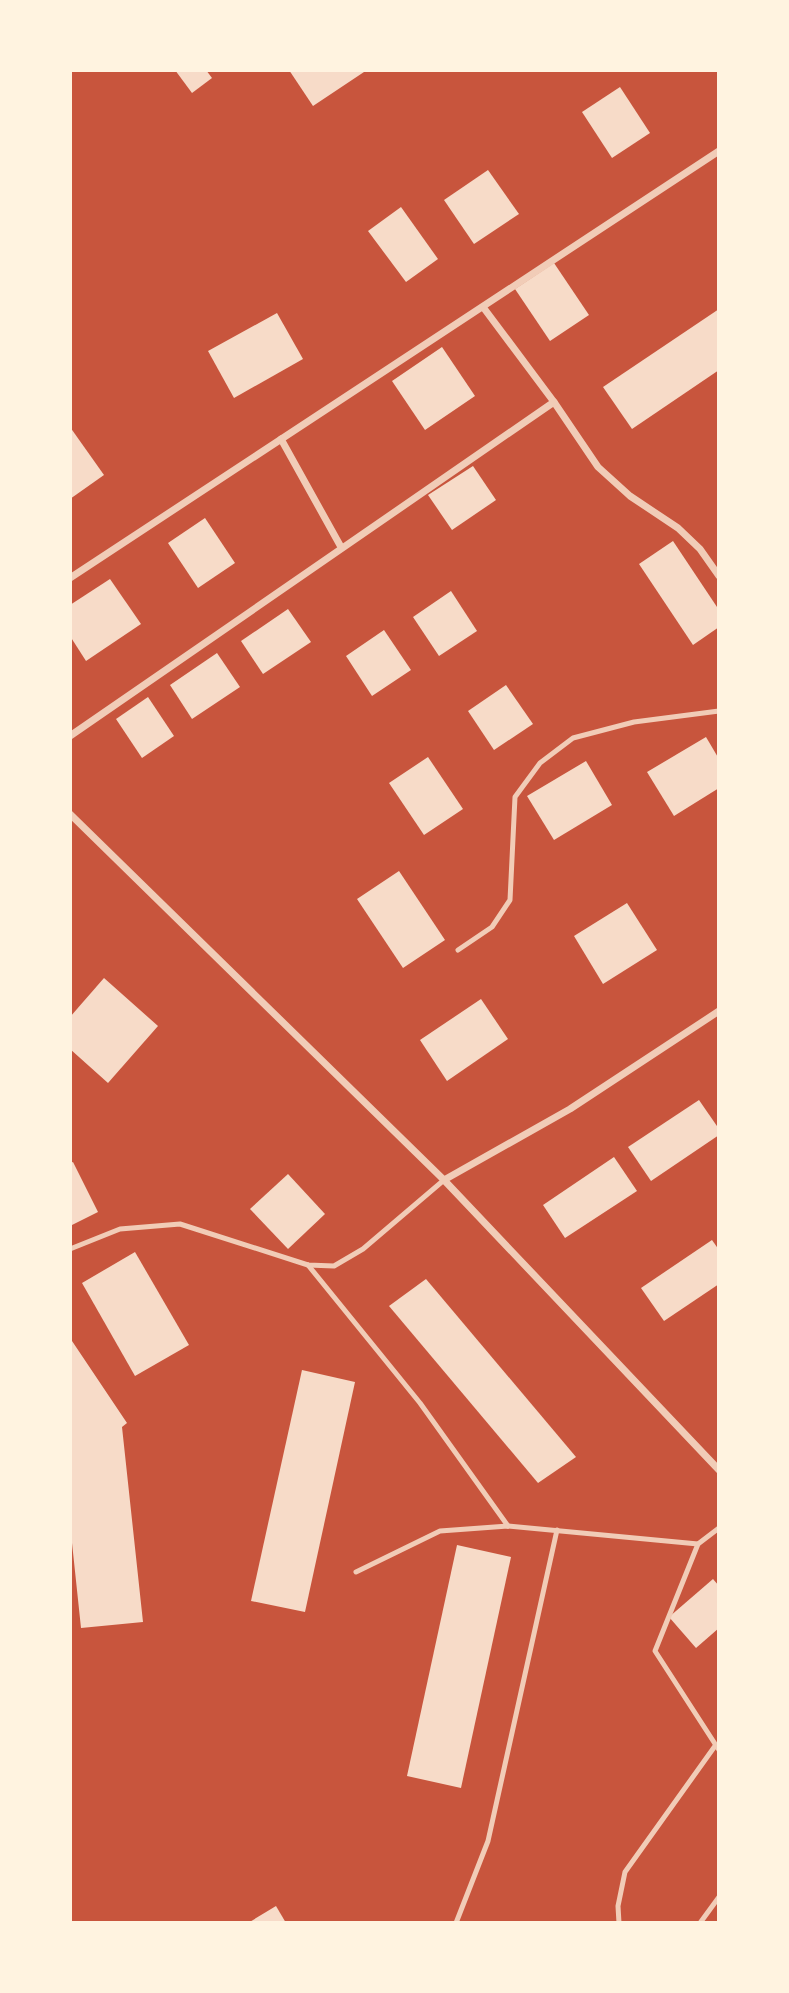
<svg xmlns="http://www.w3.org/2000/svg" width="789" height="1993" font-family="Overpass,sans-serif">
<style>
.building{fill:#f7dbc8}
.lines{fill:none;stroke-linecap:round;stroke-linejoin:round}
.service{stroke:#f1ccb7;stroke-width:5}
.minor{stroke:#f1ccb7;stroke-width:7}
</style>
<rect width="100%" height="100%" fill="#c8553d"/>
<!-- building -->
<g class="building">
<path d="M175 70H206L212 78 192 93Z"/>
<path d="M289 70H367L313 106Z"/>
<path d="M620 87 650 133 612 158 582 112Z"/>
<path d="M488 170 519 214 474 244 444 200Z"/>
<path d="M401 207 438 259 406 282 368 231Z"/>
<path d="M554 263 589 315 550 341 515 289Z"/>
<path d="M719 309V370L632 429 603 387Z"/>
<path d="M277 313 303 359 234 398 208 351Z"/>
<path d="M442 347 475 396 425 430 392 381Z"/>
<path d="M70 427 104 475 70 499Z"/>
<path d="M473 466 496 500 452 530 428 495Z"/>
<path d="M205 518 235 563 198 588 168 543Z"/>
<path d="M673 541 719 610V627L693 645 639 564Z"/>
<path d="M110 579 141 624 86 661 70 636V605Z"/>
<path d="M451 591 477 631 439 656 413 617Z"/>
<path d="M288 609 311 642 263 674 241 641Z"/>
<path d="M384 630 411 670 372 696 346 656Z"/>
<path d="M217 653 240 687 192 719 170 685Z"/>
<path d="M506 685 533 724 494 750 468 711Z"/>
<path d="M148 697 174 736 142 758 116 719Z"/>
<path d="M706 737 719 759V788L674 816 647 772Z"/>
<path d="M428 757 463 809 424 835 389 783Z"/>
<path d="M586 761 612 805 554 840 527 796Z"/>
<path d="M399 871 445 940 403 968 357 899Z"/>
<path d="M627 903 657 950 603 984 574 936Z"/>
<path d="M104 978 158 1026 108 1083 70 1049V1017Z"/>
<path d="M481 999 508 1039 447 1081 420 1040Z"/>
<path d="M699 1100 719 1129V1135L651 1181 628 1147Z"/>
<path d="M614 1157 637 1191 565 1238 543 1205Z"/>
<path d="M73 1162 98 1212 70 1226V1163Z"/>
<path d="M288 1174 325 1214 288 1249 250 1209Z"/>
<path d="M712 1240 719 1250V1284L664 1321 641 1288Z"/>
<path d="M135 1252 189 1345 135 1376 82 1283Z"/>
<path d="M426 1279 576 1457 538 1483 389 1306Z"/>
<path d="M70 1338 127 1423 122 1427 143 1622 81 1628 70 1524Z"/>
<path d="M302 1370 355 1382 305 1612 251 1601Z"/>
<path d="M457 1545 511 1557 461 1788 407 1776Z"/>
<path d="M713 1579 719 1586V1628L696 1648 669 1617Z"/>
<path d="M276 1906 286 1923H248Z"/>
</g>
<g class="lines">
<!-- service -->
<g class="service">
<path d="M458 950 492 927 510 900 515 797 540 763 573 738 634 722 719 711"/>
<path d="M70 1249 120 1229 180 1224 308 1265 334 1266 363 1249 444 1180"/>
<path d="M308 1265 420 1403 508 1526"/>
<path d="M719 1528 698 1544 655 1651 719 1750"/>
<path d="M356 1572 440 1531 508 1526 698 1544"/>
<path d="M456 1923 488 1841 557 1530"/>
<path d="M619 1923 618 1906 625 1872 715 1746"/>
<path d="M700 1923 719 1897"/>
</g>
<!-- minor -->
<g class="minor">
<path d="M554 402 598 467 630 496 678 528 700 549 719 576"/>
<path d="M281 439 341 547"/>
<path d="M70 578 719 151"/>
<path d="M70 736 554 402 483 307"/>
<path d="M70 814 444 1180 719 1470"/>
<path d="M444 1180 570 1109 719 1011"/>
</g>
</g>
<!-- border -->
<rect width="789" height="1993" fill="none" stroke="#fff3e0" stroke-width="144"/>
</svg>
